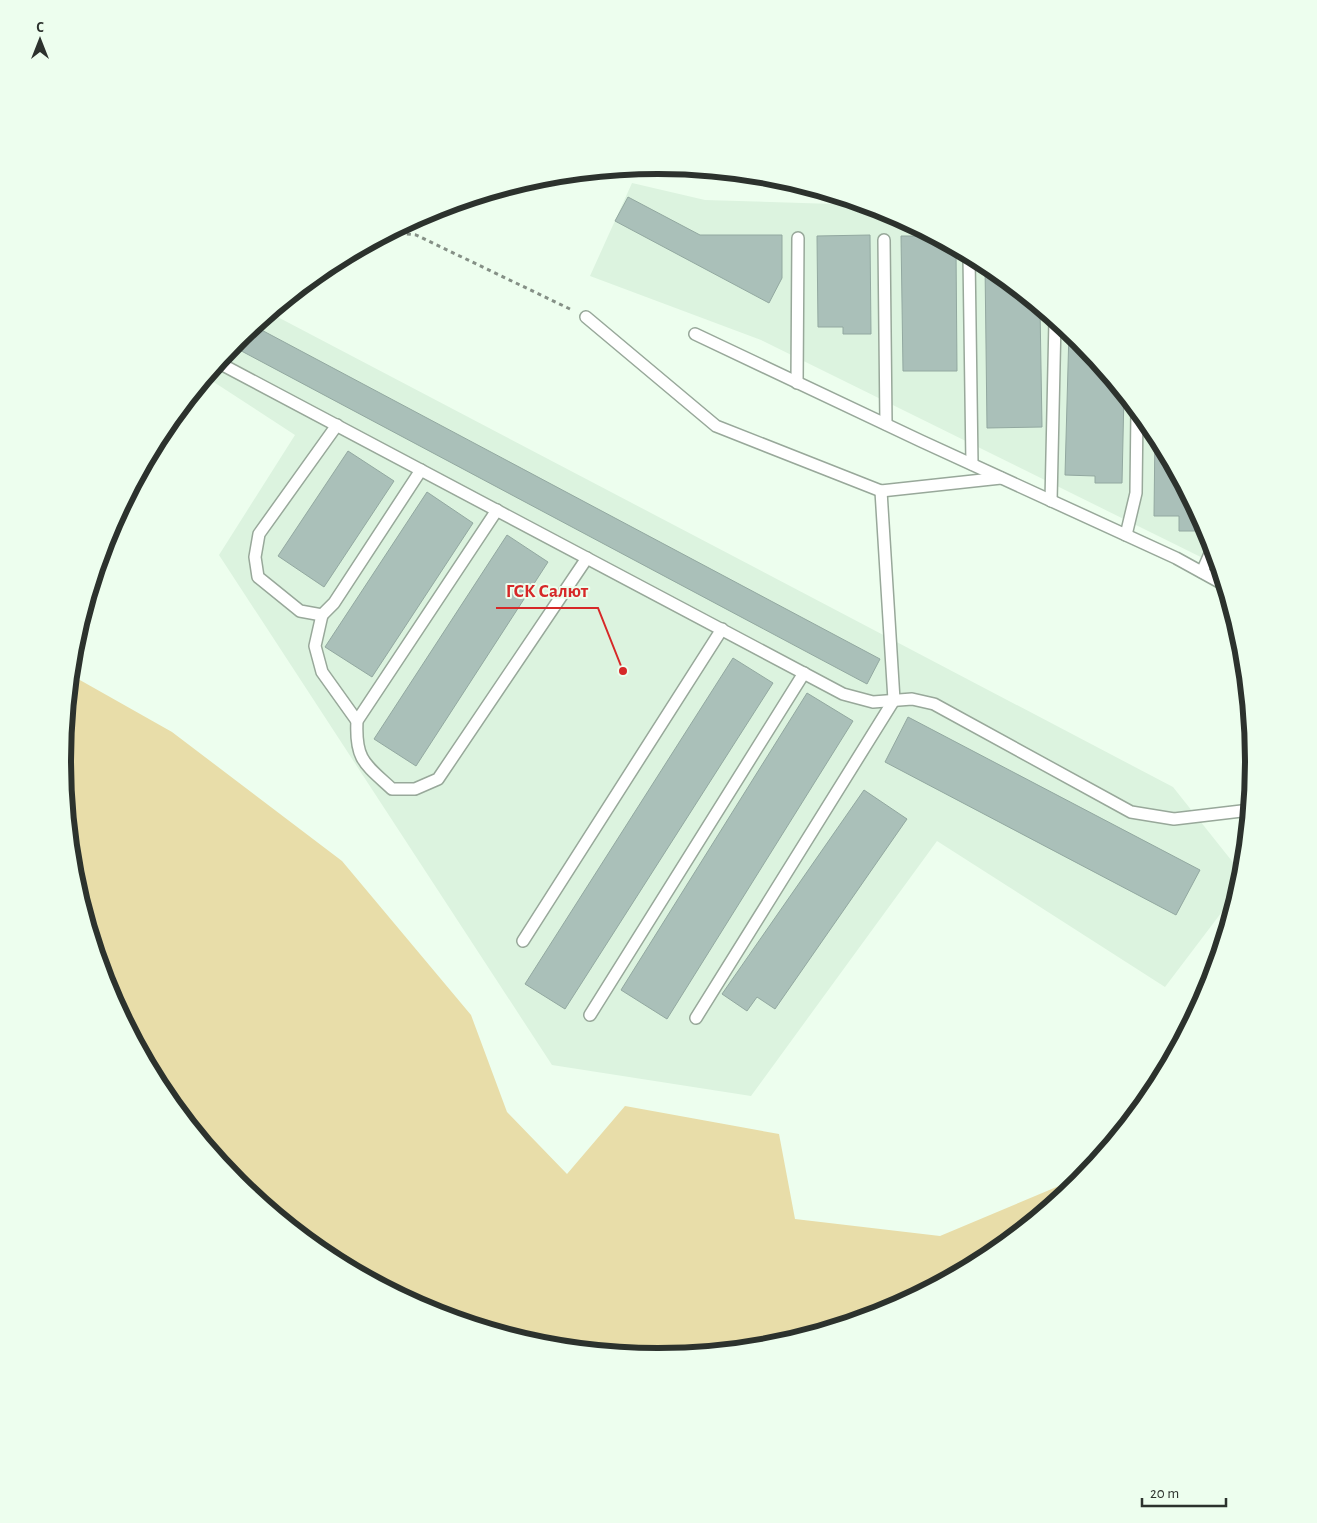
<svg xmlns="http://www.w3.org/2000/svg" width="1317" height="1523" font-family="'Alegreya Sans',sans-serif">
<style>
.built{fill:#dcf3df}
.green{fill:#e8dda9}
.building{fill:#aac0b9;stroke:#92a8a0}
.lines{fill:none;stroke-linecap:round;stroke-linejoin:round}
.service-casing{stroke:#98a89a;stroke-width:14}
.path{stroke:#859086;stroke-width:3;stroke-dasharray:4 4;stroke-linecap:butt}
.service{stroke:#fff;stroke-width:11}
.rim{fill:none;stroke:#2c322d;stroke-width:6}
.leader{fill:none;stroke:#d62828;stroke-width:2}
.callout-dot{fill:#d62828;stroke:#edfeee;stroke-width:2}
.callout-label{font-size:19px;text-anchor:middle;font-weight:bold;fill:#d62828;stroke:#edfeee;stroke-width:4;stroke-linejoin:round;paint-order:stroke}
</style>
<rect width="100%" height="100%" fill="#edfeee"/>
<!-- built -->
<g class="built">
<path d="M632 183 705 200 867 205 887 211 990 266 1080 340 1154 431 1209 534 1219 566 761 340 590 276Z"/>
<path d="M270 313 1173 787 1243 875 1240 888 1165 987 937 841 751 1096 552 1065 219 555 295 435 206 377 237 340Z"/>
</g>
<!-- green -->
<path class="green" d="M71 675 172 732 342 861 471 1015 507 1112 567 1174 625 1106 779 1134 795 1219 940 1236 1078 1178H1084L989 1257 886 1312 774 1346 658 1357 542 1346 430 1312 327 1257 237 1183 163 1092 108 989 74 877 63 761Z"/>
<!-- building -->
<g class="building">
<path d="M628 197 700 235H782V278L769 303 615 221Z"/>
<path d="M870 235 871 334H843V327H818L817 236Z"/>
<path d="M901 236H933L956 248 957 371H903Z"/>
<path d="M985 264 1040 308 1042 427 987 428Z"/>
<path d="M254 326 880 659 867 684 232 346Z"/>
<path d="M1069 331 1080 340 1124 394 1122 483H1095V476L1065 475Z"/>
<path d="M1155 432 1207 529V531H1179V516H1154Z"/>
<path d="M348 451 394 481 324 587 278 556Z"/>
<path d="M427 492 473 523 372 677 325 647Z"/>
<path d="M507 535 548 562 416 766 374 739Z"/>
<path d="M733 658 773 683 565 1009 525 984Z"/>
<path d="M807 693 853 721 667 1019 621 990Z"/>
<path d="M908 717 1200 870 1176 915 885 762Z"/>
<path d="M864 790 907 819 775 1009 757 997 747 1011 722 994Z"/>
</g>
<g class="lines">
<!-- service casing -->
<g class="service-casing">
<g id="service">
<path d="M884 240 886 424"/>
<path d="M969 256 972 464"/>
<path d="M586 317 716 426 881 491 1001 478"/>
<path d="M695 334 921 441 1176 558 1225 585"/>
<path d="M219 363 843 694 873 702 912 699 934 704 1131 812 1174 819 1250 810"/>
<path d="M797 383 798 238"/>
<path d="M337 425 259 534 255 557 258 577 300 611 322 615 334 603 421 470"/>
<path d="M1051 501 1055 320"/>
<path d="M497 510 357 721C355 760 365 764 392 789H415L438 779 587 558"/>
<path d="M1126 535 1136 493 1137 410"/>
<path d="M1202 572 1213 547"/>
<path d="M322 615 315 646 322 672 357 721"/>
<path d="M523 941 722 629"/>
<path d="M590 1015 804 673"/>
<path d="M696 1018 894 700 881 491"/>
</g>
</g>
<!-- path -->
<path class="path" d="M391 232 416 235 570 309"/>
<!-- service -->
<use href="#service" class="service"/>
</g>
<!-- crop -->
<path d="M0 0H1317V1523H0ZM71 761a587 587 0 1 1 1174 0a587 587 0 1 1-1174 0Z" fill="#edfeee" fill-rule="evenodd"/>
<path class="rim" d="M71 761a587 587 0 1 1 1174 0a587 587 0 1 1-1174 0Z"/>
<!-- callouts -->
<path class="leader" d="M623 671L598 608H496"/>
<circle class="callout-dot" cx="623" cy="671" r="5"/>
<g class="callout-label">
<text x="547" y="597">ГСК Салют</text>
</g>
<!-- north arrow -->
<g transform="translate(40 40)" stroke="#edfeee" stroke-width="4" paint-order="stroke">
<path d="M0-4L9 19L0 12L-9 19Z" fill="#2c322d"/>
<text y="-8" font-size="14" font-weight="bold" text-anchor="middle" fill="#2c322d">С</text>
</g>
<!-- scale -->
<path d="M1142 1498v8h84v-8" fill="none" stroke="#2c322d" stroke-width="2.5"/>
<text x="1150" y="1498" font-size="15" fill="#2c322d" stroke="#edfeee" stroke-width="4" paint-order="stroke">20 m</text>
</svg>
